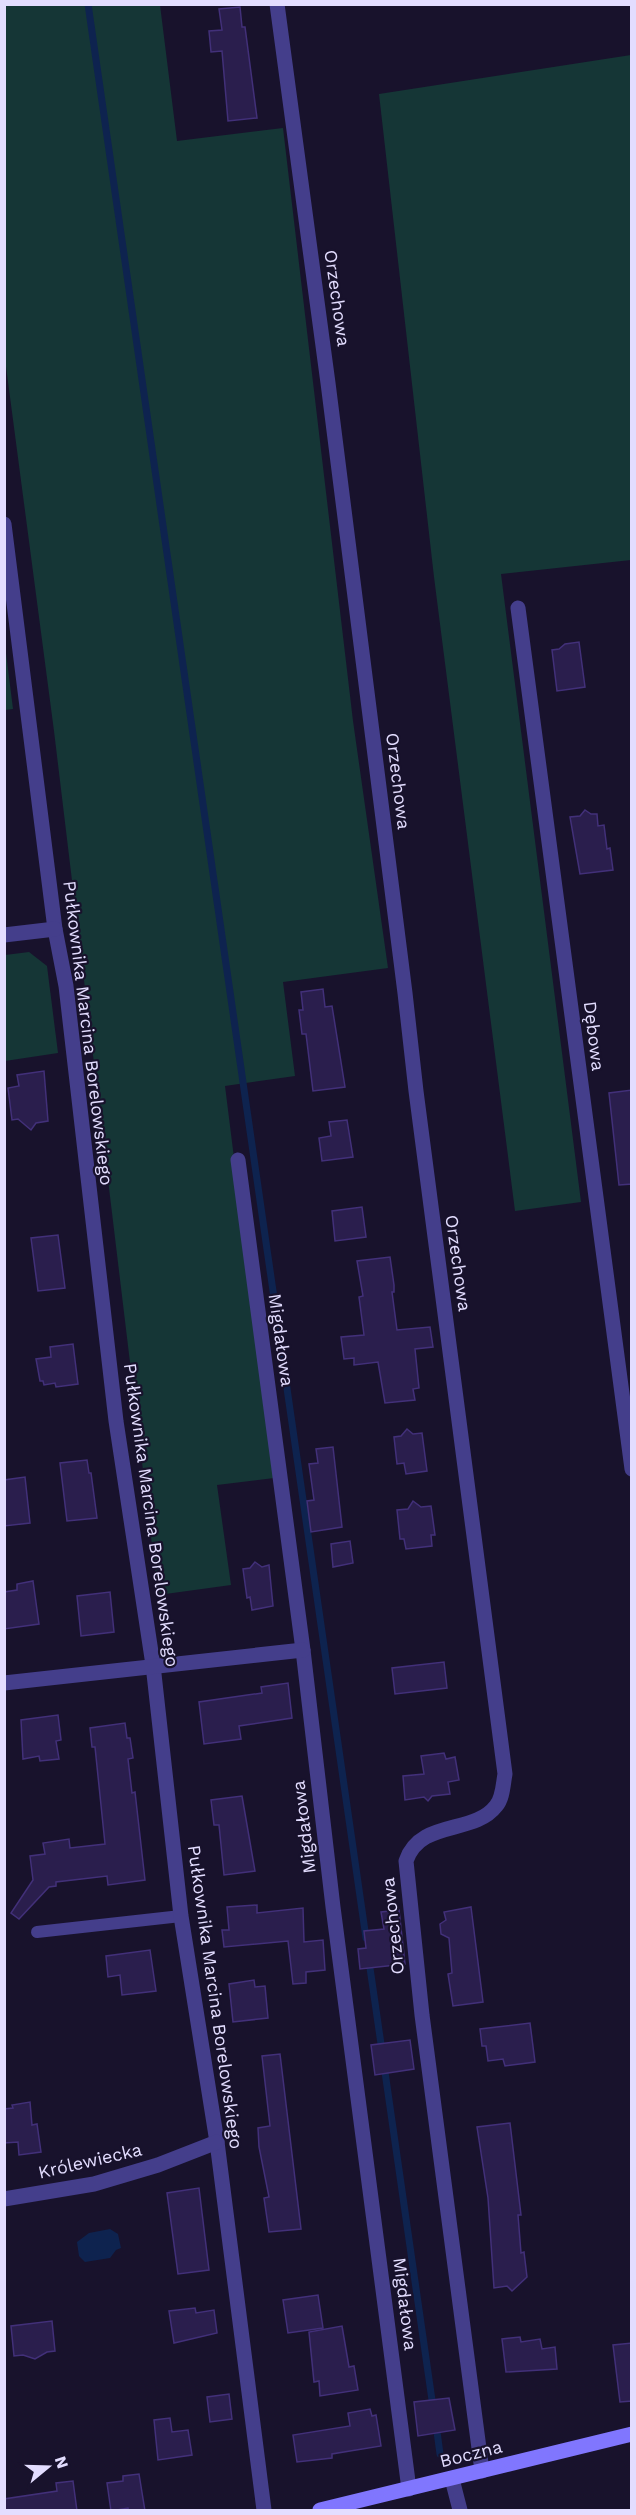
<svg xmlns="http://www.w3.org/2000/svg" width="636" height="2515" font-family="'Work Sans',sans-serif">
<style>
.green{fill:#153636}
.water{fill:#0e234f}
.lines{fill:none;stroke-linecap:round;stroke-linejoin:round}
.stream{stroke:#0e234f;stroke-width:7}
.building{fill:#2a1e4d;stroke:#423079;stroke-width:1.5}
.lane{stroke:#443e8b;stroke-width:12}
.street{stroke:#443e8b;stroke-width:15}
.secondary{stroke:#8076fe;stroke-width:15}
.labels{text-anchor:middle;stroke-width:4.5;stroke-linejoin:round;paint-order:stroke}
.street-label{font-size:18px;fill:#e3ddff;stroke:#18122c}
</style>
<rect width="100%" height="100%" fill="#18122c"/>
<!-- green -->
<g class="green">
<path d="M5 5H160L177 141 283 128 353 721 388 968 283 982 295 1076 225 1086 274 1478 217 1485 231 1585 158 1595 54 731 5 359Z"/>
<path d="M631 55V560L501 574 581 1202 515 1211 434 577 379 94Z"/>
<path d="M4 637 13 709 5 710H4Z"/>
<path d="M29 952 47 966 58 1053 5 1061V955Z"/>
</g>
<!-- water -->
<path class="water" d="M110 2229 118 2234 121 2248 116 2250 110 2258 85 2262 79 2256 77 2242 89 2233Z"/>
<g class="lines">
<!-- stream -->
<g class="stream">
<path d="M88 4 366 1938"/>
<path d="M369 1961 382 2051"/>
<path d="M384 2065 433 2407"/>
<path d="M436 2424 440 2454"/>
</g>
</g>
<!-- building -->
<g class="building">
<path d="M240 7 242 27H245L257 118 228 121 222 51 211 52 209 31 222 30 219 9Z"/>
<path d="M579 642 585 687 557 691 552 650 559 649 565 644Z"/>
<path d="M585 810 591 814H597L598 826 604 825 607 849 610 848 613 870 580 874 570 817 580 816Z"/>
<path d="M323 989 325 1007 332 1006 345 1087 313 1091 306 1034H302L299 1010H303L301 992Z"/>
<path d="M44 1071 48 1121 36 1123 31 1130 18 1119 12 1120 8 1088 19 1086 17 1075Z"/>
<path d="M632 1090V1184L619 1185 609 1093Z"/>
<path d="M347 1120 353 1157 322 1161 319 1138 331 1136 329 1122Z"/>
<path d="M362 1207 366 1237 335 1241 332 1211Z"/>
<path d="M58 1235 65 1288 38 1291 31 1238Z"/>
<path d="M390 1257 394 1285V1292H392L397 1330 430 1327 433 1347 415 1349 419 1388 413 1389 415 1400 385 1403 378 1362 354 1365V1358L344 1359 341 1337 364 1335 359 1297 363 1296 357 1261Z"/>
<path d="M73 1344 78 1384 56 1387 55 1383 44 1385 43 1381H40L36 1359 51 1357 50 1347Z"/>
<path d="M407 1429 413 1434 422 1433 427 1471 406 1474 404 1463 397 1464 394 1437 401 1436Z"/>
<path d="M333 1447 342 1527 311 1532 307 1501 314 1500 309 1464 318 1463 316 1449Z"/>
<path d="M87 1460 89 1473H91L97 1518 67 1521 60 1463Z"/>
<path d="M25 1477 30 1523 4 1526V1480Z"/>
<path d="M413 1501 421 1507 431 1506 435 1535H431L432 1546 406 1549 404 1539H400L397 1510 408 1509Z"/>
<path d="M350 1541 353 1563 333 1567 331 1544Z"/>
<path d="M255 1562 262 1567 269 1565 273 1606 252 1610 250 1597 247 1598 243 1569 250 1568Z"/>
<path d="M33 1581 39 1624 4 1629V1592L17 1590V1584Z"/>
<path d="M110 1592 114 1632 81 1636 77 1596Z"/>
<path d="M444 1662 447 1688 395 1694 392 1668Z"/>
<path d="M288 1683 292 1718 239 1726 241 1739 204 1744 199 1702 262 1693 261 1687Z"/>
<path d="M58 1715 61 1740 56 1741 59 1759 40 1761 39 1756 23 1759 21 1720Z"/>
<path d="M125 1723 127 1738H130L133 1758 128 1759 132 1793 135 1792 145 1880 108 1885 107 1876 56 1882V1886L49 1887 19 1919 11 1913 33 1880 30 1856 45 1854 43 1843 69 1839 70 1848 105 1844 95 1747H92L90 1728Z"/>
<path d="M444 1753 446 1759 455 1757 459 1780 448 1782 450 1794 432 1796 428 1801 424 1797 405 1800 403 1776 424 1774 421 1756Z"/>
<path d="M242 1796 255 1871 224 1875 219 1825H214L211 1800Z"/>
<path d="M257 1905V1913L303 1908 304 1942 323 1940 325 1970 306 1972V1983L293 1984 288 1941 224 1947 222 1930H229L227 1907Z"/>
<path d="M471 1907 483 2002 453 2006 448 1974 452 1973 449 1938 441 1934 440 1924 446 1920 444 1912Z"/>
<path d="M399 1910 405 1964 360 1969 358 1949 366 1948 364 1931 384 1929 381 1912Z"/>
<path d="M150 1950 156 1991 122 1995 120 1975 108 1977 106 1956Z"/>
<path d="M254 1980 255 1987 265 1986 268 2018 233 2022 229 1984Z"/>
<path d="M530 2023 535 2062 505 2066 503 2059 488 2061 486 2046H482L480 2029Z"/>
<path d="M410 2040 414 2069 375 2075 371 2045Z"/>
<path d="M280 2054 301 2229 269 2232 264 2198 269 2197 259 2147 258 2128 270 2126 262 2056Z"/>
<path d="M30 2102 32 2125 37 2124 41 2152 19 2155 18 2142 4 2143V2109L13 2108 12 2105Z"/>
<path d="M510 2123 521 2215H518L521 2253 524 2252 527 2277 512 2291 507 2286 494 2288 488 2198 477 2127Z"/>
<path d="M199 2188 209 2270 178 2274 167 2193Z"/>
<path d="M318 2295 323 2328 288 2333 283 2300Z"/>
<path d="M195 2308 196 2313 214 2310 217 2333 174 2343 169 2311Z"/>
<path d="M52 2321 55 2351 47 2352 35 2359 23 2355 14 2356 11 2326Z"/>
<path d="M342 2326 349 2367 354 2366 358 2390 320 2396 319 2381 314 2382 309 2332Z"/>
<path d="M520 2337 521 2342 540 2339 542 2349 555 2347 557 2369 506 2372 502 2339Z"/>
<path d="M632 2343V2401L620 2402 613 2345Z"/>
<path d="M229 2394 232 2419 210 2422 207 2397Z"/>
<path d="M449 2398 455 2430 418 2436 414 2402Z"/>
<path d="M370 2409 372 2416 376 2415 381 2446 332 2454V2458L297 2462 293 2435 350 2426 348 2413Z"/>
<path d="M170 2418 172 2432 188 2430 192 2455 158 2460 154 2420Z"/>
<path d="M139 2474 145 2511H129L128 2508 111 2511 107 2483 123 2481V2476Z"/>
<path d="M73 2481 77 2511H4V2499L57 2491 56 2483Z"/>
</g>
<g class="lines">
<!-- lane -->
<path class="lane" d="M37 1932 181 1916"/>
<!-- street -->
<g class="street">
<path d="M277 4 328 383 405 993 416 1091 505 1774C503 1784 503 1798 496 1806 474 1835 420 1819 406 1861L422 2015 482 2471"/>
<path d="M4 524 55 929 66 986 116 1421 153 1665 181 1916 217 2142 264 2510"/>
<path d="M518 608 632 1469"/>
<path d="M4 935 55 929"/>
<path d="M238 1160 303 1650 333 1907 409 2489"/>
<path d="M4 1683 303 1650"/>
<path d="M4 2199 94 2184 158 2165 217 2142"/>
<path d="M452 2479 460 2510"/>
</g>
<!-- secondary -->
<path class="secondary" d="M320 2510 632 2434"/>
</g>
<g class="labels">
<!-- street labels -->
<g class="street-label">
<text transform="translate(337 298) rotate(82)" y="6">Orzechowa</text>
<text transform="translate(398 781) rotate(83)" y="6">Orzechowa</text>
<text transform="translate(88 1033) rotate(83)" y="6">Pułkownika Marcina Borelowskiego</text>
<text transform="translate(594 1036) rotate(83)" y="6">Dębowa</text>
<text transform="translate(458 1263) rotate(82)" y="6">Orzechowa</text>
<text transform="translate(281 1340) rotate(82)" y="6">Migdałowa</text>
<text transform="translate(151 1515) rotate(82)" y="6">Pułkownika Marcina Borelowskiego</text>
<text transform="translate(304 1827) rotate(-97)" y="6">Migdałowa</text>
<text transform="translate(393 1926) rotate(-96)" y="6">Orzechowa</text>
<text transform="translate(215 1997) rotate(82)" y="6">Pułkownika Marcina Borelowskiego</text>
<text transform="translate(90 2161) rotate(-13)" y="6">Królewiecka</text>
<text transform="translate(405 2304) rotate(83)" y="6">Migdałowa</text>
<text transform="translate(471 2454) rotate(-14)" y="6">Boczna</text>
</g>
</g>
<!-- border -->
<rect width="636" height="2515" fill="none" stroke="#e3ddff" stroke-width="12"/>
<!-- north arrow -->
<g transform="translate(48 2467) rotate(71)" stroke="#18122c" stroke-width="4.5" paint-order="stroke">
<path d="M0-4.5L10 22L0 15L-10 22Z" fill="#e3ddff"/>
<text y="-9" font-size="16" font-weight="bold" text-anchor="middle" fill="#e3ddff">N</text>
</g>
</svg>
